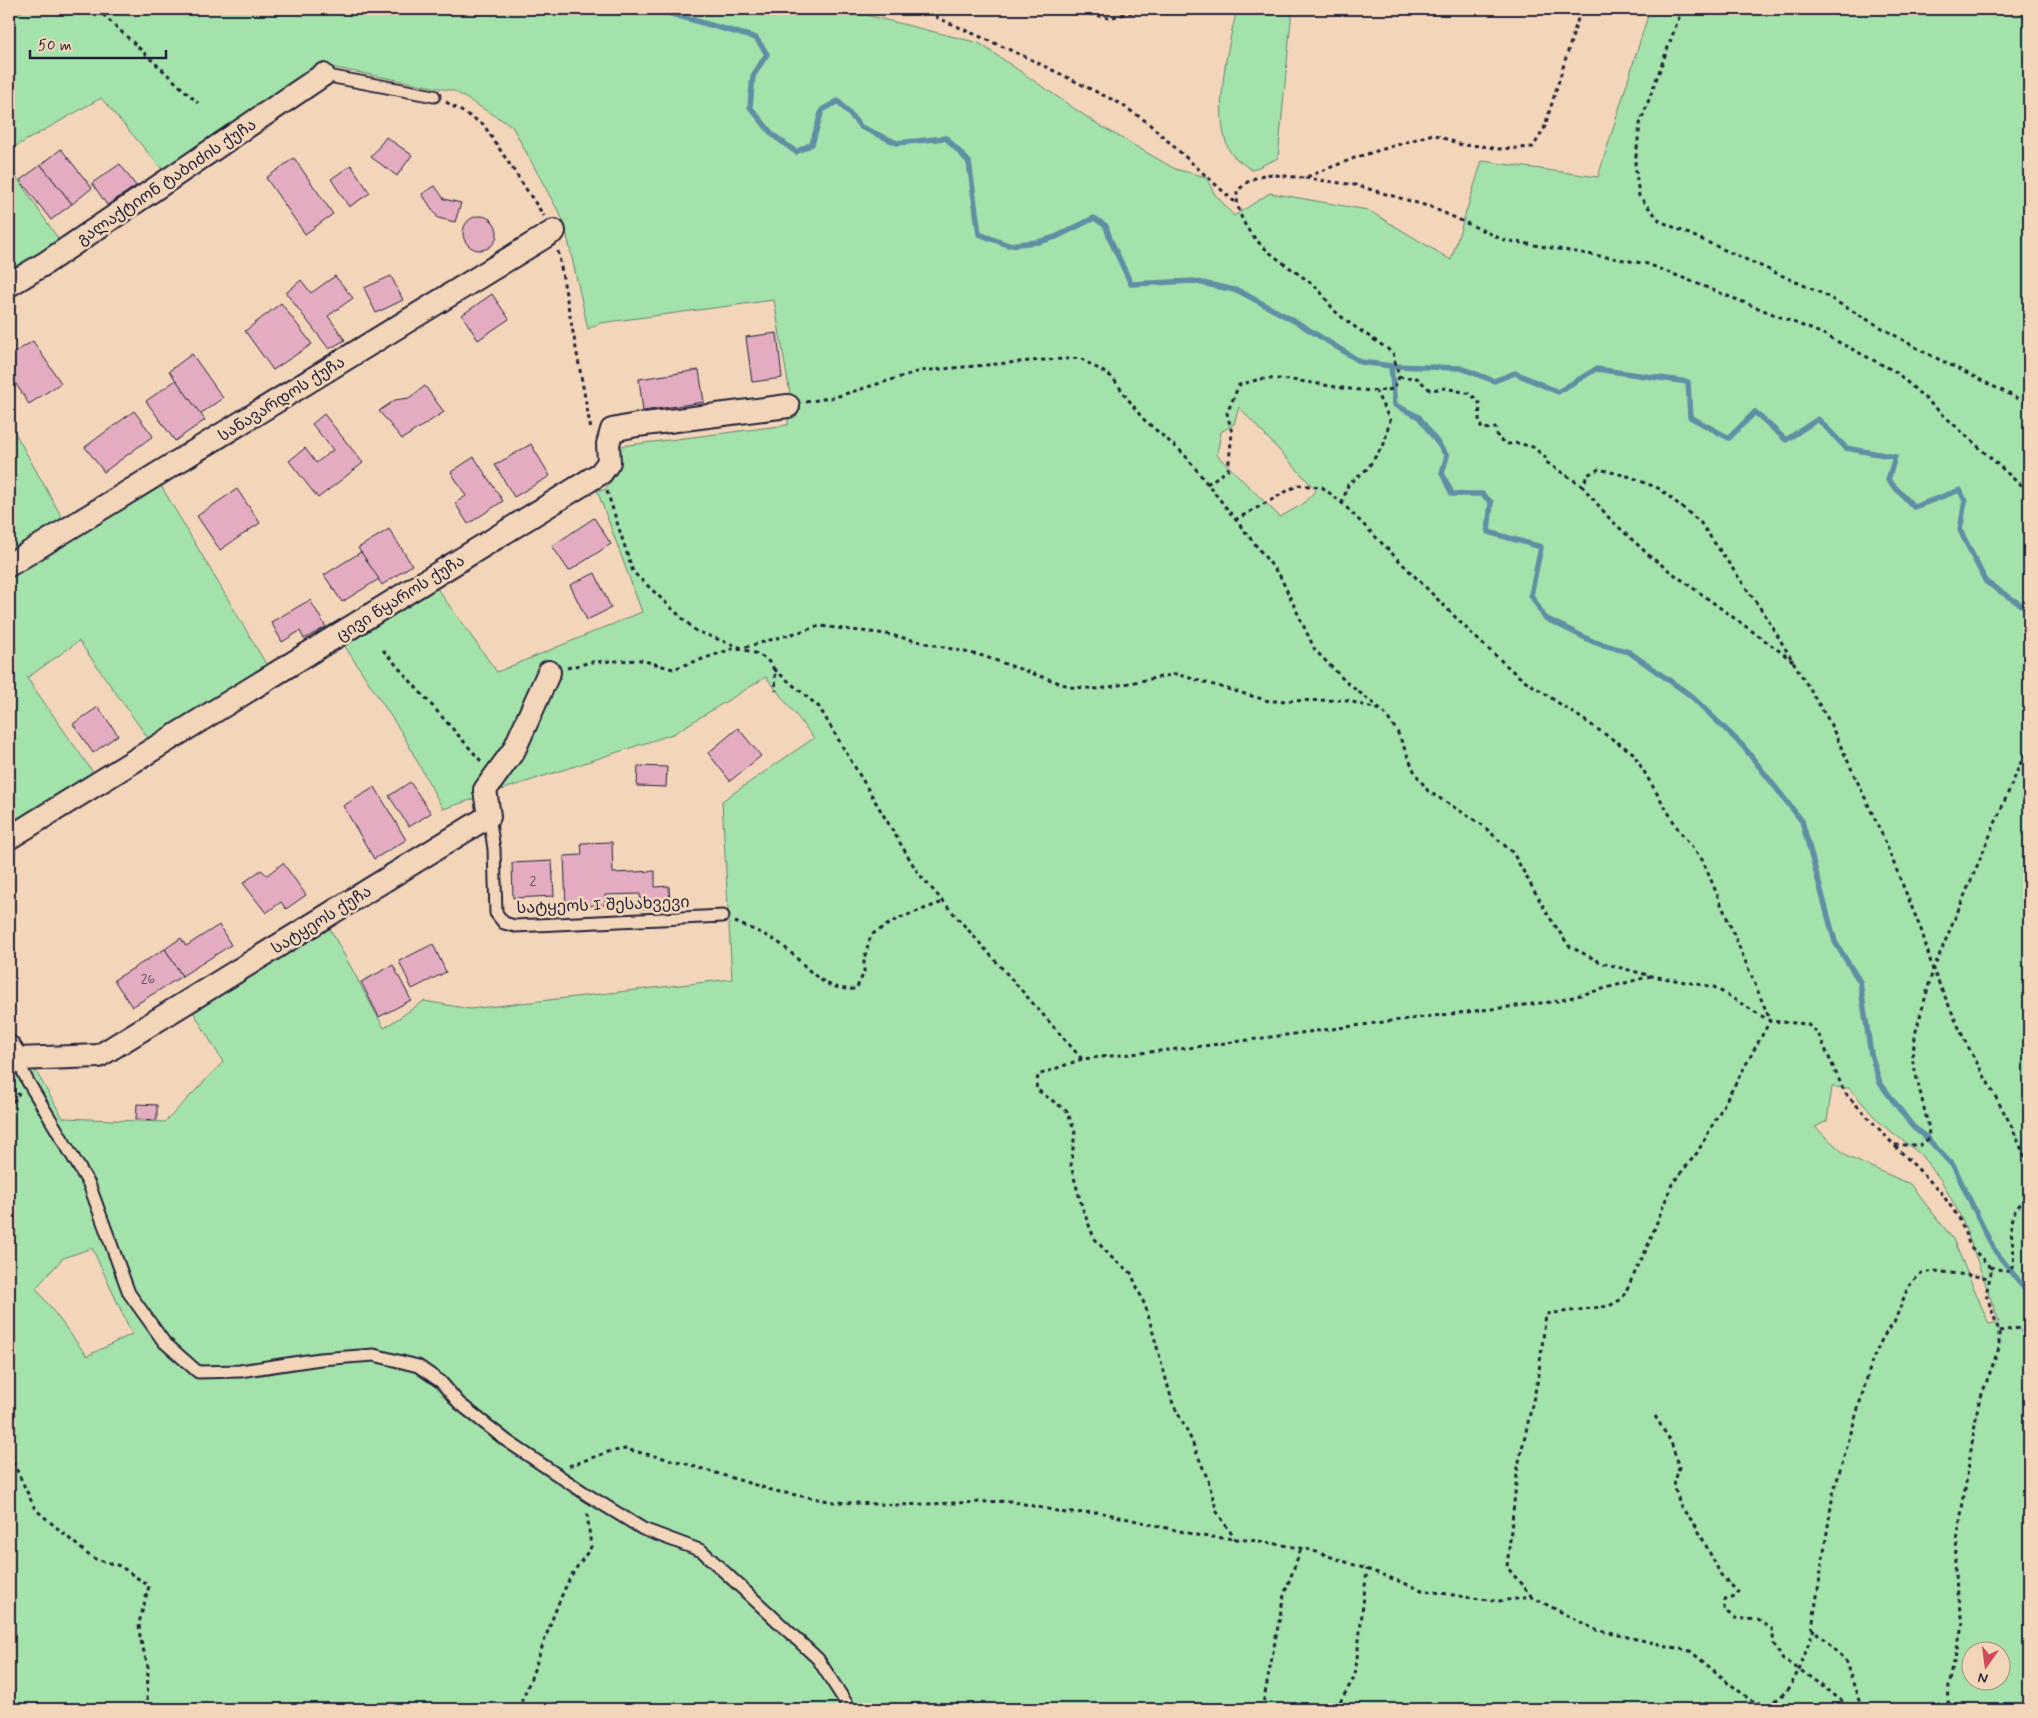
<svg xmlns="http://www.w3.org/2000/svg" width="2038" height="1718" font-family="Mynerve,'Noto Sans Georgian',sans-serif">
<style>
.green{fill:#a3e3ab;stroke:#628273;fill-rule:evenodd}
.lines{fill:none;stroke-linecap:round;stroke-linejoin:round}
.stream{stroke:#608ea4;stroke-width:5.5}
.building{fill:#e3acc1;stroke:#22223b}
.service-casing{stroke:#22223b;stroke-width:15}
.minor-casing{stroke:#22223b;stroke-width:26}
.path{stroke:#22223b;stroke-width:3;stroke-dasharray:4 4;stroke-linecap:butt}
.service{stroke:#f3d6ba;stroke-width:11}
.minor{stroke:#f3d6ba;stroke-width:22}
.labels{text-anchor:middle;stroke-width:5;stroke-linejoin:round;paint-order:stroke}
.number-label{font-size:14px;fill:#52445c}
.street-label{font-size:16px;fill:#22223b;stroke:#f3d6ba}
</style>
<rect width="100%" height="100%" fill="#f3d6ba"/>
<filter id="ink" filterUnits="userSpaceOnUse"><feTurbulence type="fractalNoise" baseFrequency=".02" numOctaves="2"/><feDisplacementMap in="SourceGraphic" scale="10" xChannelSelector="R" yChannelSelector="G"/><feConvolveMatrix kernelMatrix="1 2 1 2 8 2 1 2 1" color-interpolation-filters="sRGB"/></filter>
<g filter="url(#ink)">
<!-- green -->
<g class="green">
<path d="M26 9H860L866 15 979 43 1094 122 1175 169 1206 177 1214 193 1234 216 1270 193 1368 210 1451 260 1482 161 1598 177 1650 9H2029V1709H9V1069L35 1070 63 1118 165 1122 223 1062 191 1008 329 927 384 1028 424 1001 470 1009 732 979 722 801 814 738 766 677 673 734 443 809 402 733 344 645 436 587 497 672 642 612 597 490H604L613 479 621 446 788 425 790 394 774 300 600 323 588 329 564 222 512 126 454 91 320 65 168 176 101 98 9 150V19ZM1239 407 1316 490 1303 504 1280 517 1217 455 1221 432 1234 424ZM1832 1087 1849 1088 1880 1123 1919 1153 1941 1180 1963 1221 1999 1322 1989 1324 1953 1239 1910 1184 1848 1157 1815 1127 1827 1121ZM92 1248 132 1334 87 1356 36 1288 63 1258ZM1970 1650H2000V1680H1970Z"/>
<path d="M1237 9H1292L1278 158 1252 170C1245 165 1232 157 1229 150 1212 114 1228 46 1237 9Z"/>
<path d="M9 166 61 243 9 272Z"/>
<path d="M9 422 64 521 9 555Z"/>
<path d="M160 484 269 669 150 741 79 641 27 678 97 778 9 826V576Z"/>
</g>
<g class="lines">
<!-- stream -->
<g class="stream">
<path d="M654 9 756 38 767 54 753 76 750 107 773 135 796 152 812 144 822 110 838 101 861 127 897 143 946 138 969 162 979 234 1008 245 1038 242 1056 237 1094 218 1106 226 1110 239 1131 284 1193 281 1239 291 1298 323 1361 362 1391 366 1395 405 1419 417 1447 456 1442 473 1452 494H1482L1491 502 1488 532 1541 547 1531 595 1545 618 1594 642 1629 652 1690 695 1743 746 1802 821 1835 942 1860 982 1871 1054 1880 1083 1913 1127 1928 1139 1954 1167 1993 1248 2029 1294"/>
<path d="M1391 366 1461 368 1494 381 1515 373 1558 392 1596 369 1688 382 1690 417 1729 438 1755 412 1786 440 1818 419 1846 448 1895 457 1888 480 1914 507 1960 490 1965 501 1960 530 1986 582 2029 610"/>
<path d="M9 1704 14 1709"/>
</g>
</g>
<!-- building -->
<g class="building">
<path d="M386 137 412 155 397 176 371 157Z"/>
<path d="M61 149 92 188 72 204 41 165Z"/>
<path d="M294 158 333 214 305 234 266 178Z"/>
<path d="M120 164 136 186 107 205 92 183Z"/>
<path d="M41 165 72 204 51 220 20 180Z"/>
<path d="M351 165 370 193 349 207 331 179Z"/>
<path d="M435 186 444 199 461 203 455 222 438 218 422 194Z"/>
<circle cx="480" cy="233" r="17"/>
<path d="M335 276 353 298 328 316 345 340 329 349 286 293 301 280 311 293Z"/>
<path d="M391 276 403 300 376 313 364 288Z"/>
<path d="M492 294 509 319 478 340 462 315Z"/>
<path d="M281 303 312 344 273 370 245 331Z"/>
<path d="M777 333 782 378 752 382 746 337Z"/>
<path d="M33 341 61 383 29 404 9 373V356Z"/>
<path d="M192 354 223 398 200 414 169 371Z"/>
<path d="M699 370 704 402 643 411 639 379Z"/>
<path d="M176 380 205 420 175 441 146 401Z"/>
<path d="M425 386 444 412 402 439 379 411 395 400 409 398Z"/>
<path d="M134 411 153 436 104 472 85 447Z"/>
<path d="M324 414 363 463 318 498 289 461 305 448 316 463 333 450 312 424Z"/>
<path d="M531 444 550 476 514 497 495 465Z"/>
<path d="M474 457 503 501 468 524 455 503 466 496 451 472Z"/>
<path d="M237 489 260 523 220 550 197 516Z"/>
<path d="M594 518 611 544 569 571 552 546Z"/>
<path d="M389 529 412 565 382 585 358 548Z"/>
<path d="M361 552 379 579 342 602 324 575Z"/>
<path d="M595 573 611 608 587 620 570 585Z"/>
<path d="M310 600 326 627 304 639 300 631 282 642 271 622Z"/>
<path d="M98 707 118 735 93 753 73 724Z"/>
<path d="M738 728 761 756 730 781 708 753Z"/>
<path d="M638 766 667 767 666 787 637 786Z"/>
<path d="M410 782 431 813 409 827 389 796Z"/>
<path d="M375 787 406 840 374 859 343 806Z"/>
<path d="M612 842 613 873 655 871V887L669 886 670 907 641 908 640 894 605 895 606 905 566 907 564 856 582 855 581 843Z"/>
<path d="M552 861 554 896 513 898 512 863Z"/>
<path d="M283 863 306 895 286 909 281 902 266 913 243 883 261 870 267 875Z"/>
<path d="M219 925 231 945 182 976 165 949 181 938 186 946Z"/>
<path d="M433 944 446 972 412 989 399 961Z"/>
<path d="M165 949 182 976 132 1007 114 980Z"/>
<path d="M393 965 411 1000 379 1017 361 982Z"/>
<path d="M137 1104 157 1105V1120L136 1119Z"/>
</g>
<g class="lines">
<!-- service casing -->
<g class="service-casing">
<g id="service">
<path d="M323 75 434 96"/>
<path d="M489 816 494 849 496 913 504 923 515 926 723 916"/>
<path d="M17 1059 27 1080 89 1184 129 1293 164 1342 198 1372 240 1371 320 1359 374 1355 418 1366 441 1382 459 1403 507 1441 586 1494 643 1529 702 1551 818 1659 850 1709"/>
</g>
</g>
<!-- minor casing -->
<g class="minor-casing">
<g id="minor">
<path d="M9 285 44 264 323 75"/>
<path d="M9 565 554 231"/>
<path d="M9 838 601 473 609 462 608 444 612 430 637 425 788 406"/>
<path d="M9 1047 17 1059 99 1056 489 816 485 790 514 750 549 672"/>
</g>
</g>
<!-- path -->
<g class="path">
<path d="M97 9 198 103"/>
<path d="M931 9 938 18 1028 58 1119 103 1147 122 1237 204"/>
<path d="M1066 9 1109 18 1144 9"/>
<path d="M1682 9 1640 124 1635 164 1639 196 1660 221 1821 293 1924 352 2029 404"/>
<path d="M446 102 483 124 544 216"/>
<path d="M1305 178 1355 185 1431 207 1504 240 1648 264 1823 334 1896 372 2016 481 2029 490"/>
<path d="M558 251 591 430"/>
<path d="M1399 377 1417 378 1430 390 1446 388 1471 394 1480 404 1479 421 1482 429 1496 428 1498 439 1508 444 1517 443 1533 447 1545 457V461C1558 471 1571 477 1583 487"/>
<path d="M806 402 835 397 920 371 1030 361 1080 358 1112 377 1142 418 1184 454 1280 576 1315 650 1346 682 1382 710 1397 731 1415 773 1428 791 1481 824 1513 853 1548 915 1569 946 1602 963 1652 976 1714 987 1770 1021 1807 1024 1818 1033 1845 1093 1894 1145H1920L1928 1139 1929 1129 1912 1058 1916 1031 1933 970 2024 755 2029 747"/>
<path d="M1207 484 1228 470 1232 433 1227 413 1239 385C1247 383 1257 379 1265 379 1308 377 1351 396 1394 389L1399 377 1393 353C1376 340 1351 326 1336 312 1329 305 1324 295 1317 288 1285 261 1235 240 1237 191L1250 180 1266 174 1304 178 1357 157 1433 134 1462 145 1482 146 1499 149 1533 147 1544 129 1581 9"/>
<path d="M607 491 633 572 696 631 742 648 820 626 886 634 983 656 1071 687 1099 689 1176 674 1269 701 1346 700 1380 710"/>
<path d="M1342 503 1348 485 1367 469 1384 444 1390 420 1376 392"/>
<path d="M1235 520 1298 485 1322 487 1342 503 1474 636 1517 675 1633 753 1678 829 1703 861 1770 1020"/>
<path d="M383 650 482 762"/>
<path d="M1793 661 1652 558 1610 519 1583 487 1587 475 1599 469 1631 477 1660 489 1700 522 1765 615 1829 721 1881 832 1922 932 1933 970 1964 1039 2011 1125 2029 1166"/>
<path d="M567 668 592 662 641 660 673 669 732 649C745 648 769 655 774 670 776 676 775 684 776 691"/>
<path d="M774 669 819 707 918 873 1082 1059 1188 1048 1384 1022 1558 1001 1651 976"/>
<path d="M735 922C749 928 771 936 783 946 807 965 821 992 856 989L864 973V959L871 935 897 919 943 902"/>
<path d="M1082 1059 1038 1075 1036 1089 1067 1111 1075 1132 1071 1166 1082 1207 1094 1238 1111 1257 1131 1273 1146 1308 1173 1404 1191 1439 1208 1480 1217 1512 1235 1539"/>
<path d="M9 1109 19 1093"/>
<path d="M1895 1146 1940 1191 1959 1218 1970 1246 1990 1267 1991 1273 1986 1294 1999 1331V1348L1978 1405 1957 1541 1954 1570 1963 1622 1949 1685 1948 1709"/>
<path d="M1990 1267 2010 1272C2020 1253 2005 1230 2014 1213 2018 1206 2024 1200 2029 1194"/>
<path d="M1999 1331 2020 1328 2029 1342"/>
<path d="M9 1406 13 1462 35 1509 92 1558 120 1566 149 1586 139 1623 140 1637 148 1667 147 1709"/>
<path d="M1655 1416 1671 1442 1679 1467 1674 1486 1681 1507 1696 1526 1721 1575 1738 1592 1735 1597 1725 1600 1724 1610 1735 1618 1758 1620 1772 1629 1774 1644 1783 1660 1799 1669 1853 1709"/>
<path d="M569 1466 608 1452 625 1449 680 1462 775 1491 834 1502 898 1505 1010 1501 1066 1513 1099 1512 1201 1536 1259 1541 1311 1550 1375 1572 1422 1590 1472 1598 1499 1601 1532 1597 1596 1630 1690 1651 1750 1700 1782 1709"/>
<path d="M1532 1597 1507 1567 1518 1466 1538 1379 1546 1314 1609 1306 1622 1299 1646 1250 1672 1184 1697 1153 1770 1021"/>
<path d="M1768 1705C1797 1691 1803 1656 1814 1629"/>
<path d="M1948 1707 1957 1709"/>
<path d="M518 1709C538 1666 549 1619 571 1576 577 1566 585 1557 591 1547L587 1512"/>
<path d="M1262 1709 1284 1595 1301 1549"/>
<path d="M1336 1709 1355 1676 1367 1569"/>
<path d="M1862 1709 1845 1660 1812 1628 1833 1494 1872 1361 1883 1337 1894 1323 1908 1287 1921 1273 1935 1271 1990 1278"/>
</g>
<!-- service -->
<use href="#service" class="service"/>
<!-- minor -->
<use href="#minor" class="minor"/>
</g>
</g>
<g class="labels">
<!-- number labels -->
<g class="number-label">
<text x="533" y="885">2</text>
<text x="148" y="983">26</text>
</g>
<!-- street labels -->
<g class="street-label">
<text transform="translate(166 181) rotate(-34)" y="6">გალაქტიონ ტაბიძის ქუჩა</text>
<text transform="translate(281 398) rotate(-32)" y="6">სანავარდოს ქუჩა</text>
<text transform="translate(400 597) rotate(-32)" y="6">ცივი წყაროს ქუჩა</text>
<text transform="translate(603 904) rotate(-2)" y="6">სატყეოს I შესახვევი</text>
<text transform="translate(321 919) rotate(-32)" y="6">სატყეოს ქუჩა</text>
</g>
</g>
<!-- margin -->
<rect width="2038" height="1718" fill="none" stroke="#f3d6ba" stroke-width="30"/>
<rect x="15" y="15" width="2008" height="1688" fill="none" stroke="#22223b" stroke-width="2" filter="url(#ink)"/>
<!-- north arrow -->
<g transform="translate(1986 1666) rotate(194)"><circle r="24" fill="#f3d6ba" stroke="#9f8e87"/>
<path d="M0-4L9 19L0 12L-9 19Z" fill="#d1495b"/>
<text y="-8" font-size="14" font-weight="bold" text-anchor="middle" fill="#22223b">N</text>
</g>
<!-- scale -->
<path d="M30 50v8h136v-8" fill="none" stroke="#22223b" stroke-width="2.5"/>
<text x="38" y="50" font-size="15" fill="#22223b" stroke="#f3d6ba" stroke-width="4" paint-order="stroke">50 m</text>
</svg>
